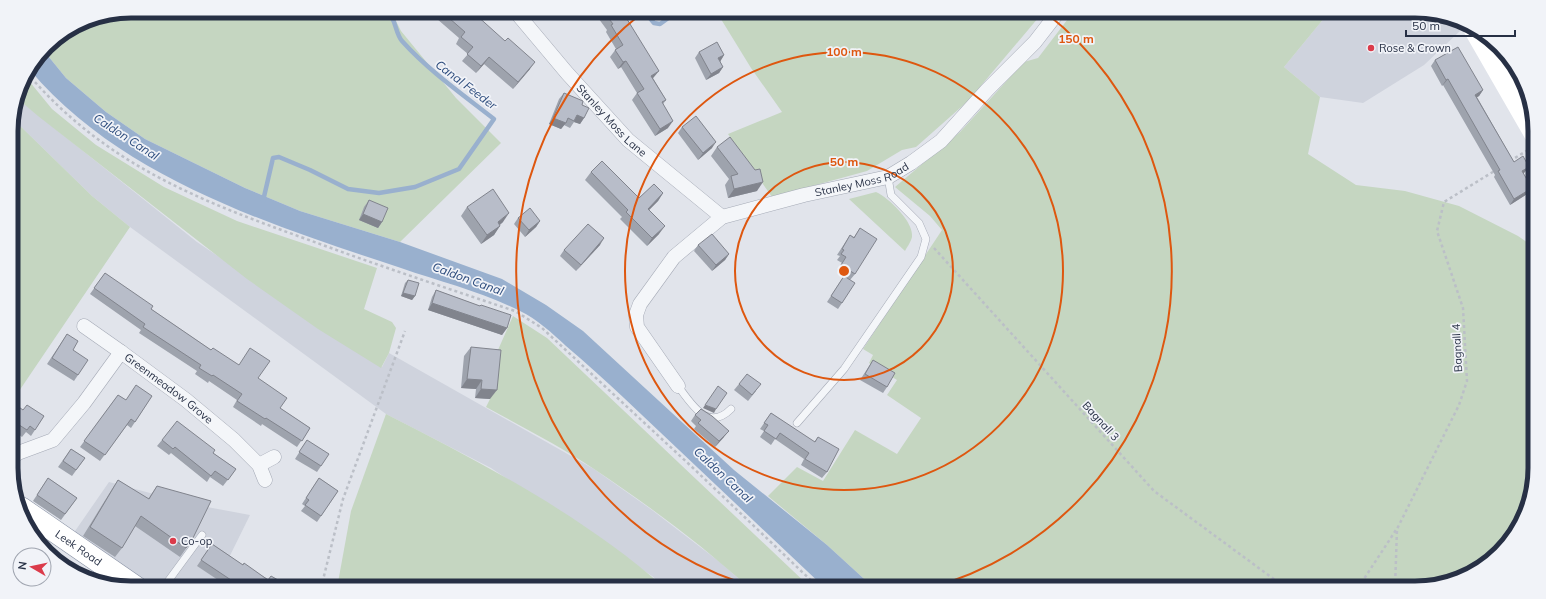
<svg xmlns="http://www.w3.org/2000/svg" width="1546" height="599" font-family="Mulish,sans-serif">
<style>
.built{fill:#cfd3dd}
.green{fill:#c5d6c1}
.water{fill:#99b0ce}
.lines{fill:none;stroke-linecap:round;stroke-linejoin:round}
.stream{stroke:#99b0ce;stroke-width:4.5}
.lane-casing{stroke:#a5aab6;stroke-width:8}
.street-casing{stroke:#a5aab6;stroke-width:15}
.highway-casing{stroke:#8790a3;stroke-width:23}
.path{stroke:#bbbfc7;stroke-width:2.5;stroke-dasharray:3 3;stroke-linecap:butt}
.lane{stroke:#f4f6f9;stroke-width:7}
.street{stroke:#f4f6f9;stroke-width:14}
.secondary{stroke:#fff;stroke-width:20}
.highway{stroke:#fff;stroke-width:22}
.wall{fill:#9ea3ad}
.shaded-wall{fill:#81848d}
.building{fill:#b8bdc9;stroke:#81848d}
.ring{fill:none;stroke:#de570f;stroke-width:2}
.poi-dot{fill:#db3b4a;stroke:#f1f3f8;stroke-width:1.5}
.labels{text-anchor:middle;stroke-width:3.5;stroke-linejoin:round;paint-order:stroke}
.poi-label{font-size:11px;fill:#273045;stroke:#f1f3f8;text-anchor:start}
.street-label{font-size:11px;fill:#273045;stroke:#f1f3f8}
.water-label{font-size:12px;font-style:italic;fill:#2d4c7d;stroke:#f1f3f8}
.rim{fill:none;stroke:#273045;stroke-width:5}
.centre{fill:#de570f;stroke:#f1f3f8;stroke-width:2}
.ring-label{font-size:12px;text-anchor:middle;font-weight:bold;fill:#de570f;stroke:#f1f3f8;stroke-width:3.5;stroke-linejoin:round;paint-order:stroke}
</style>
<rect width="100%" height="100%" fill="#e1e4eb"/>
<!-- built -->
<g class="built">
<path d="M1330 11H1415L1452 17 1460 31 1424 65 1363 103 1320 97 1284 67Z"/>
<path d="M18 99 197 242 382 367 389 353 594 469 652 510 721 563 749 588H665L652 576 491 468 386 414 130 227 92 196 12 118Z"/>
<path d="M109 482 191 504 250 515 214 588H155L73 534Z"/>
</g>
<!-- green -->
<g class="green">
<path d="M131 11H391L401 31 456 98 501 143 400 242 300 211 245 188 145 139 106 112 66 78 44 51C66 22 97 18 131 11Z"/>
<path d="M716 11H1044L968 101 916 147 902 150 867 171 772 197 728 134 782 112 751 68Z"/>
<path d="M1074 11H1330L1284 67 1320 97 1308 154 1356 185 1405 191 1459 206 1518 236 1534 247 1535 468 1529 507 1510 541 1488 563 1454 582 1423 588H874L827 545 768 496 797 467 823 481 855 430 897 454 921 418 887 395 897 380 869 363 873 355 863 349 942 230 930 216 895 187 960 132 1024 62 1038 58Z"/>
<path d="M25 76 52 109 96 145 164 187 237 221 377 268 364 309 392 322 396 328 389 353 381 368 318 329 247 279 38 116 18 99Z"/>
<path d="M12 118 92 196 130 227 13 400Z"/>
<path d="M876 192C889 198 914 222 912 237 911 242 907 247 905 251L849 199Z"/>
<path d="M513 316 547 338 811 588H749C701 544 648 505 594 469 560 446 522 427 486 407L490 399 494 359Z"/>
<path d="M386 414C484 464 582 515 665 588H337L351 511Z"/>
</g>
<!-- water -->
<path class="water" d="M44 51 66 78 106 112 145 139 245 188 300 211 400 242 502 279 546 305 583 331 734 470 827 545 874 588H825C758 525 691 461 624 398 605 380 586 363 566 346 552 333 537 319 520 311 483 292 441 282 401 268 271 225 121 178 30 70Z"/>
<g class="lines">
<!-- stream -->
<g class="stream">
<path d="M644 11 654 23 660 24 678 11"/>
<path d="M263 201 273 158 279 157 310 170 348 189 379 193 415 187 459 169 494 119C462 94 429 71 402 41 395 33 396 18 387 11"/>
</g>
<!-- lane casing -->
<g class="lane-casing">
<g id="lane">
<path d="M678 386C692 405 708 432 731 409"/>
<path d="M797 423 844 369 921 257 926 239 919 223 891 195 888 177"/>
<path d="M163 588 202 535"/>
</g>
</g>
<!-- street casing -->
<g class="street-casing">
<g id="street">
<path id="s1" d="M515 11 567 73 628 140 722 217"/>
<path d="M84 326 121 352"/>
<path id="s2" d="M678 386 637 327 636 315 640 304 674 257 722 217 804 195 888 177 911 163 941 141 987 90 1035 42 1059 11"/>
<path id="s3" d="M13 457 18 453 53 440 84 403 121 352 186 400 234 440 259 465 265 480"/>
<path d="M259 465 274 457"/>
</g>
</g>
<!-- highway casing -->
<g class="highway-casing">
<g id="highway">
<path id="s4" d="M21 508 137 588"/>
</g>
</g>
<!-- path -->
<g class="path">
<path d="M27 73C106 165 198 200 309 240 377 265 446 288 515 311L542 328 692 467 819 588"/>
<path d="M1510 161 1528 150"/>
<path d="M934 248 1154 491 1286 588"/>
<path d="M321 588 343 499 405 331"/>
<path d="M1358 588 1396 530"/>
<path d="M1395 588 1397 529 1459 405 1467 381 1463 308 1437 231 1444 202 1496 170"/>
</g>
<!-- lane -->
<use href="#lane" class="lane"/>
<!-- street -->
<use href="#street" class="street"/>
<!-- secondary -->
<path class="secondary" d="M1473 28 1534 134"/>
<!-- highway -->
<use href="#highway" class="highway"/>
</g>
<!-- wall -->
<g class="wall">
<path d="M430 11H477L475 15 530 69 513 89 484 64 476 73 462 61 468 54 456 44 459 38 429 12Z"/>
<path d="M593 11H622L654 77 653 78 666 100 663 104 668 128 655 136 632 100 637 93 621 67 618 69 610 57 616 49 606 32 607 30Z"/>
<path d="M699 52 724 55 720 61 723 67 719 73 706 80 695 58Z"/>
<path d="M1435 60 1483 90 1479 96 1477 97 1514 162 1529 167 1523 174 1527 194 1510 205 1494 177 1495 175 1443 85 1442 86 1431 66Z"/>
<path d="M1521 83 1527 99 1520 84Z"/>
<path d="M564 93 582 105 584 118 580 124 574 122 570 128 564 125 561 129 549 124 559 99Z"/>
<path d="M682 127 712 148 698 160 678 133Z"/>
<path d="M717 147 755 170 757 191 728 198 725 185 729 179 711 156Z"/>
<path d="M591 172 639 198 663 193 658 201 649 210 659 234 647 246 620 219 622 217 585 180Z"/>
<path d="M369 200 382 222 378 228 359 220 364 207Z"/>
<path d="M467 207 503 222 500 225 494 235 481 244 461 216Z"/>
<path d="M518 218 540 221 536 227 525 237 514 224Z"/>
<path d="M860 228 855 274 850 280 842 303 838 309 827 302 844 276 837 271 842 263 837 260 840 256 837 255 850 235 854 237Z"/>
<path d="M600 245 576 271 560 256 564 250Z"/>
<path d="M698 245 729 254 725 260 712 271 694 251Z"/>
<path d="M105 273 151 309 211 350 258 378 280 408 310 428 297 447 262 424 261 426 233 407 237 400 209 381 208 383 195 374 197 371 139 333 141 330 90 294Z"/>
<path d="M408 280 415 296 412 300 401 296 405 283Z"/>
<path d="M436 290 480 306 481 305 507 328 502 335 428 310 432 297Z"/>
<path d="M67 334 73 350 78 375 74 381 47 364Z"/>
<path d="M471 347 490 399 475 398 476 389 461 388 464 356Z"/>
<path d="M873 360 887 387 883 393 860 380Z"/>
<path d="M739 384 756 391 748 401 734 390Z"/>
<path d="M118 395 126 400 152 396 131 428 127 425 100 461 80 447Z"/>
<path d="M13 410H23L44 416 31 436 26 432 22 437 13 430Z"/>
<path d="M771 413 814 442 818 437 827 472 822 478 801 465 804 459 775 439 771 445 760 437 764 431 760 429Z"/>
<path d="M695 415 724 437 715 447 694 429 696 426 691 421Z"/>
<path d="M162 440 213 453 236 469 223 486 210 477 207 482 171 453 169 455 157 446Z"/>
<path d="M307 440 321 466 317 472 295 459Z"/>
<path d="M71 449 85 458 72 476 58 467Z"/>
<path d="M48 478 77 498 61 520 33 501Z"/>
<path d="M319 478 338 491 317 522 301 511 305 506 302 504Z"/>
<path d="M118 480 148 499 157 486 192 540 180 557 135 526 122 548 115 557 83 536 112 489Z"/>
<path d="M212 544 243 565 268 579 292 588H230L197 566Z"/>
</g>
<!-- shaded-wall -->
<g class="shaded-wall">
<path d="M724 55 720 62 718 58Z"/>
<path d="M489 57 484 64 476 73 481 66Z"/>
<path d="M626 61 621 67 618 69 623 62Z"/>
<path d="M535 62 530 69 513 89 518 82Z"/>
<path d="M723 67 719 73 706 80 711 74Z"/>
<path d="M659 71 654 77 646 83 651 76Z"/>
<path d="M1448 79 1443 85 1442 86 1446 80Z"/>
<path d="M1483 90 1479 96 1471 101 1475 95Z"/>
<path d="M577 115 584 118 580 124 574 122Z"/>
<path d="M553 118 566 123 561 129 549 124Z"/>
<path d="M673 121 668 128 655 136 660 129Z"/>
<path d="M716 142 712 148 698 160 703 153Z"/>
<path d="M1529 167 1524 173 1517 177 1522 171Z"/>
<path d="M763 182 757 191 728 198 734 189Z"/>
<path d="M1532 188 1527 194 1510 205 1514 199Z"/>
<path d="M663 193 658 201 642 217 648 209Z"/>
<path d="M509 213 503 222 491 231 498 222Z"/>
<path d="M363 214 382 222 378 228 359 220Z"/>
<path d="M540 221 536 227 525 237 529 230Z"/>
<path d="M500 226 494 235 481 244 487 235Z"/>
<path d="M665 226 659 234 647 246 652 238Z"/>
<path d="M604 238 600 245 576 271 581 265Z"/>
<path d="M729 254 725 260 712 271 716 265Z"/>
<path d="M403 293 415 296 412 300 401 296Z"/>
<path d="M432 303 507 328 502 335 428 310Z"/>
<path d="M467 379 482 380 476 389 461 388Z"/>
<path d="M481 389 497 390 490 399 475 398Z"/>
<path d="M705 405 716 409 714 413 703 408Z"/>
<path d="M729 431 724 437 715 447 719 441Z"/>
</g>
<!-- building -->
<g class="building">
<path d="M441 11H477L475 14 505 41 508 38 535 62 518 82 489 57 481 66 467 54 473 47 461 37 465 32Z"/>
<path d="M603 11H622L659 71 651 76 666 100 662 102 673 121 660 129 637 93 644 89 626 61 623 62 615 50 623 45 611 25 613 24Z"/>
<path d="M717 42 724 55 718 58 723 67 711 74 699 52Z"/>
<path d="M1458 47 1483 90 1475 95 1514 162 1523 156 1529 167 1522 171 1532 188 1514 199 1498 171 1500 170 1448 79 1446 80 1435 60Z"/>
<path d="M564 93 583 101 582 105 589 108 584 118 577 115 574 121 568 118 566 123 553 118Z"/>
<path d="M696 116 716 142 703 153 682 127Z"/>
<path d="M730 137 755 170 760 169 763 182 734 189 731 176 738 174 717 147Z"/>
<path d="M602 161 639 198 654 184 663 193 648 209 665 226 652 238 626 212 628 210 591 172Z"/>
<path d="M493 189 509 213 498 222 500 226 487 235 467 207Z"/>
<path d="M369 200 388 208 382 222 363 214Z"/>
<path d="M530 208 540 221 529 230 518 218Z"/>
<path d="M588 224 604 238 581 265 564 250Z"/>
<path d="M860 228 877 239 855 274 841 265 846 257 841 254 844 250 842 249 850 235 854 238Z"/>
<path d="M712 234 729 254 716 265 698 245Z"/>
<path d="M105 273 153 306 151 309 211 350 213 348 239 365 250 348 270 361 258 378 287 398 280 408 310 428 302 441 266 418 265 419 237 401 242 394 213 375 212 376 199 368 201 365 143 327 145 324 94 288Z"/>
<path d="M844 276 855 283 842 303 831 296Z"/>
<path d="M408 280 419 283 415 296 403 293Z"/>
<path d="M436 290 480 306 481 305 511 315 507 328 432 303Z"/>
<path d="M67 334 78 341 73 350 88 360 78 375 52 358Z"/>
<path d="M471 347 501 350 497 390 481 389 482 380 467 379Z"/>
<path d="M873 360 895 373 887 387 865 374Z"/>
<path d="M747 374 761 384 752 395 739 384Z"/>
<path d="M136 385 152 396 135 422 131 419 105 455 84 441 118 395 126 400Z"/>
<path d="M718 386 727 393 716 409 705 405Z"/>
<path d="M16 405 23 410 27 405 44 416 35 430 30 426 27 430 13 421V410Z"/>
<path d="M701 409 712 416 729 431 719 441 698 423 701 420 695 415Z"/>
<path d="M771 413 815 442 818 437 839 449 827 472 805 459 809 453 780 433 776 439 764 431 768 425 764 423Z"/>
<path d="M177 421 215 450 213 453 236 469 228 480 215 471 211 476 175 447 173 449 162 440Z"/>
<path d="M307 440 329 454 321 466 299 452Z"/>
<path d="M71 449 85 458 76 470 63 461Z"/>
<path d="M48 478 77 498 65 514 37 495Z"/>
<path d="M319 478 338 491 321 516 305 505 309 500 306 498Z"/>
<path d="M118 480 149 499 157 486 211 501 192 540 186 548 141 516 122 548 90 527Z"/>
<path d="M212 544 243 565 244 563 268 580 271 576 292 588H243L201 560Z"/>
</g>
<!-- distance rings -->
<g class="ring">
<circle cx="844" cy="271" r="109"/>
<circle cx="844" cy="271" r="219"/>
<path d="M759 588A328 328 0 0 1 642 13M1046 13A328 328 0 0 1 929 588"/>
</g>
<!-- markers -->
<g class="poi-dot">
<circle cx="1371" cy="48" r="4"/>
<circle cx="173" cy="541" r="4"/>
</g>
<g class="labels">
<!-- poi labels -->
<g class="poi-label">
<text x="1379" y="52">Rose &amp; Crown</text>
<text x="181" y="545">Co-op</text>
</g>
<!-- street labels -->
<g class="street-label">
<text dy="4" stroke="none"><textPath href="#s1" startOffset="146">Stanley Moss Lane</textPath></text>
<text dy="4" stroke="none"><textPath href="#s2" startOffset="361">Stanley Moss Road</textPath></text>
<text transform="translate(1457 348) rotate(-93)" y="4">Bagnall 4</text>
<text dy="4" stroke="none"><textPath href="#s3" startOffset="215">Greenmeadow Grove</textPath></text>
<text transform="translate(1101 421) rotate(48)" y="4">Bagnall 3</text>
<text dy="4" stroke="none"><textPath href="#s4" startOffset="70">Leek Road</textPath></text>
</g>
<!-- water labels -->
<g class="water-label">
<text transform="translate(466 85) rotate(37)" y="4">Canal Feeder</text>
<text transform="translate(126 137) rotate(33)" y="4">Caldon Canal</text>
<text transform="translate(468 279) rotate(20)" y="4">Caldon Canal</text>
<text transform="translate(723 475) rotate(43)" y="4">Caldon Canal</text>
</g>
</g>
<!-- crop -->
<path d="M0 0H1546V599H0ZM131 18H1415A113 113 0 0 1 1528 131V468A113 113 0 0 1 1415 581H131A113 113 0 0 1 18 468V131A113 113 0 0 1 131 18Z" fill="#f1f3f8" fill-rule="evenodd"/>
<path class="rim" d="M131 18H1415A113 113 0 0 1 1528 131V468A113 113 0 0 1 1415 581H131A113 113 0 0 1 18 468V131A113 113 0 0 1 131 18Z"/>
<circle cx="844" cy="271" r="6" class="centre"/>
<g class="ring-label">
<text x="1076" y="43">150 m</text>
<text x="844" y="56">100 m</text>
<text x="844" y="166">50 m</text>
</g>
<!-- north arrow -->
<g transform="translate(32 567) rotate(279)"><circle r="19" fill="#f1f3f8" stroke="#a0a5b0"/>
<path d="M0-3L7 15L0 10L-7 15Z" fill="#db3b4a"/>
<text y="-6" font-size="11" font-weight="bold" text-anchor="middle" fill="#273045">N</text>
</g>
<!-- scale -->
<path d="M1406 30v6h109v-6" fill="none" stroke="#273045" stroke-width="2"/>
<text x="1412" y="30" font-size="12" fill="#273045" stroke="#f1f3f8" stroke-width="3" paint-order="stroke">50 m</text>
</svg>
